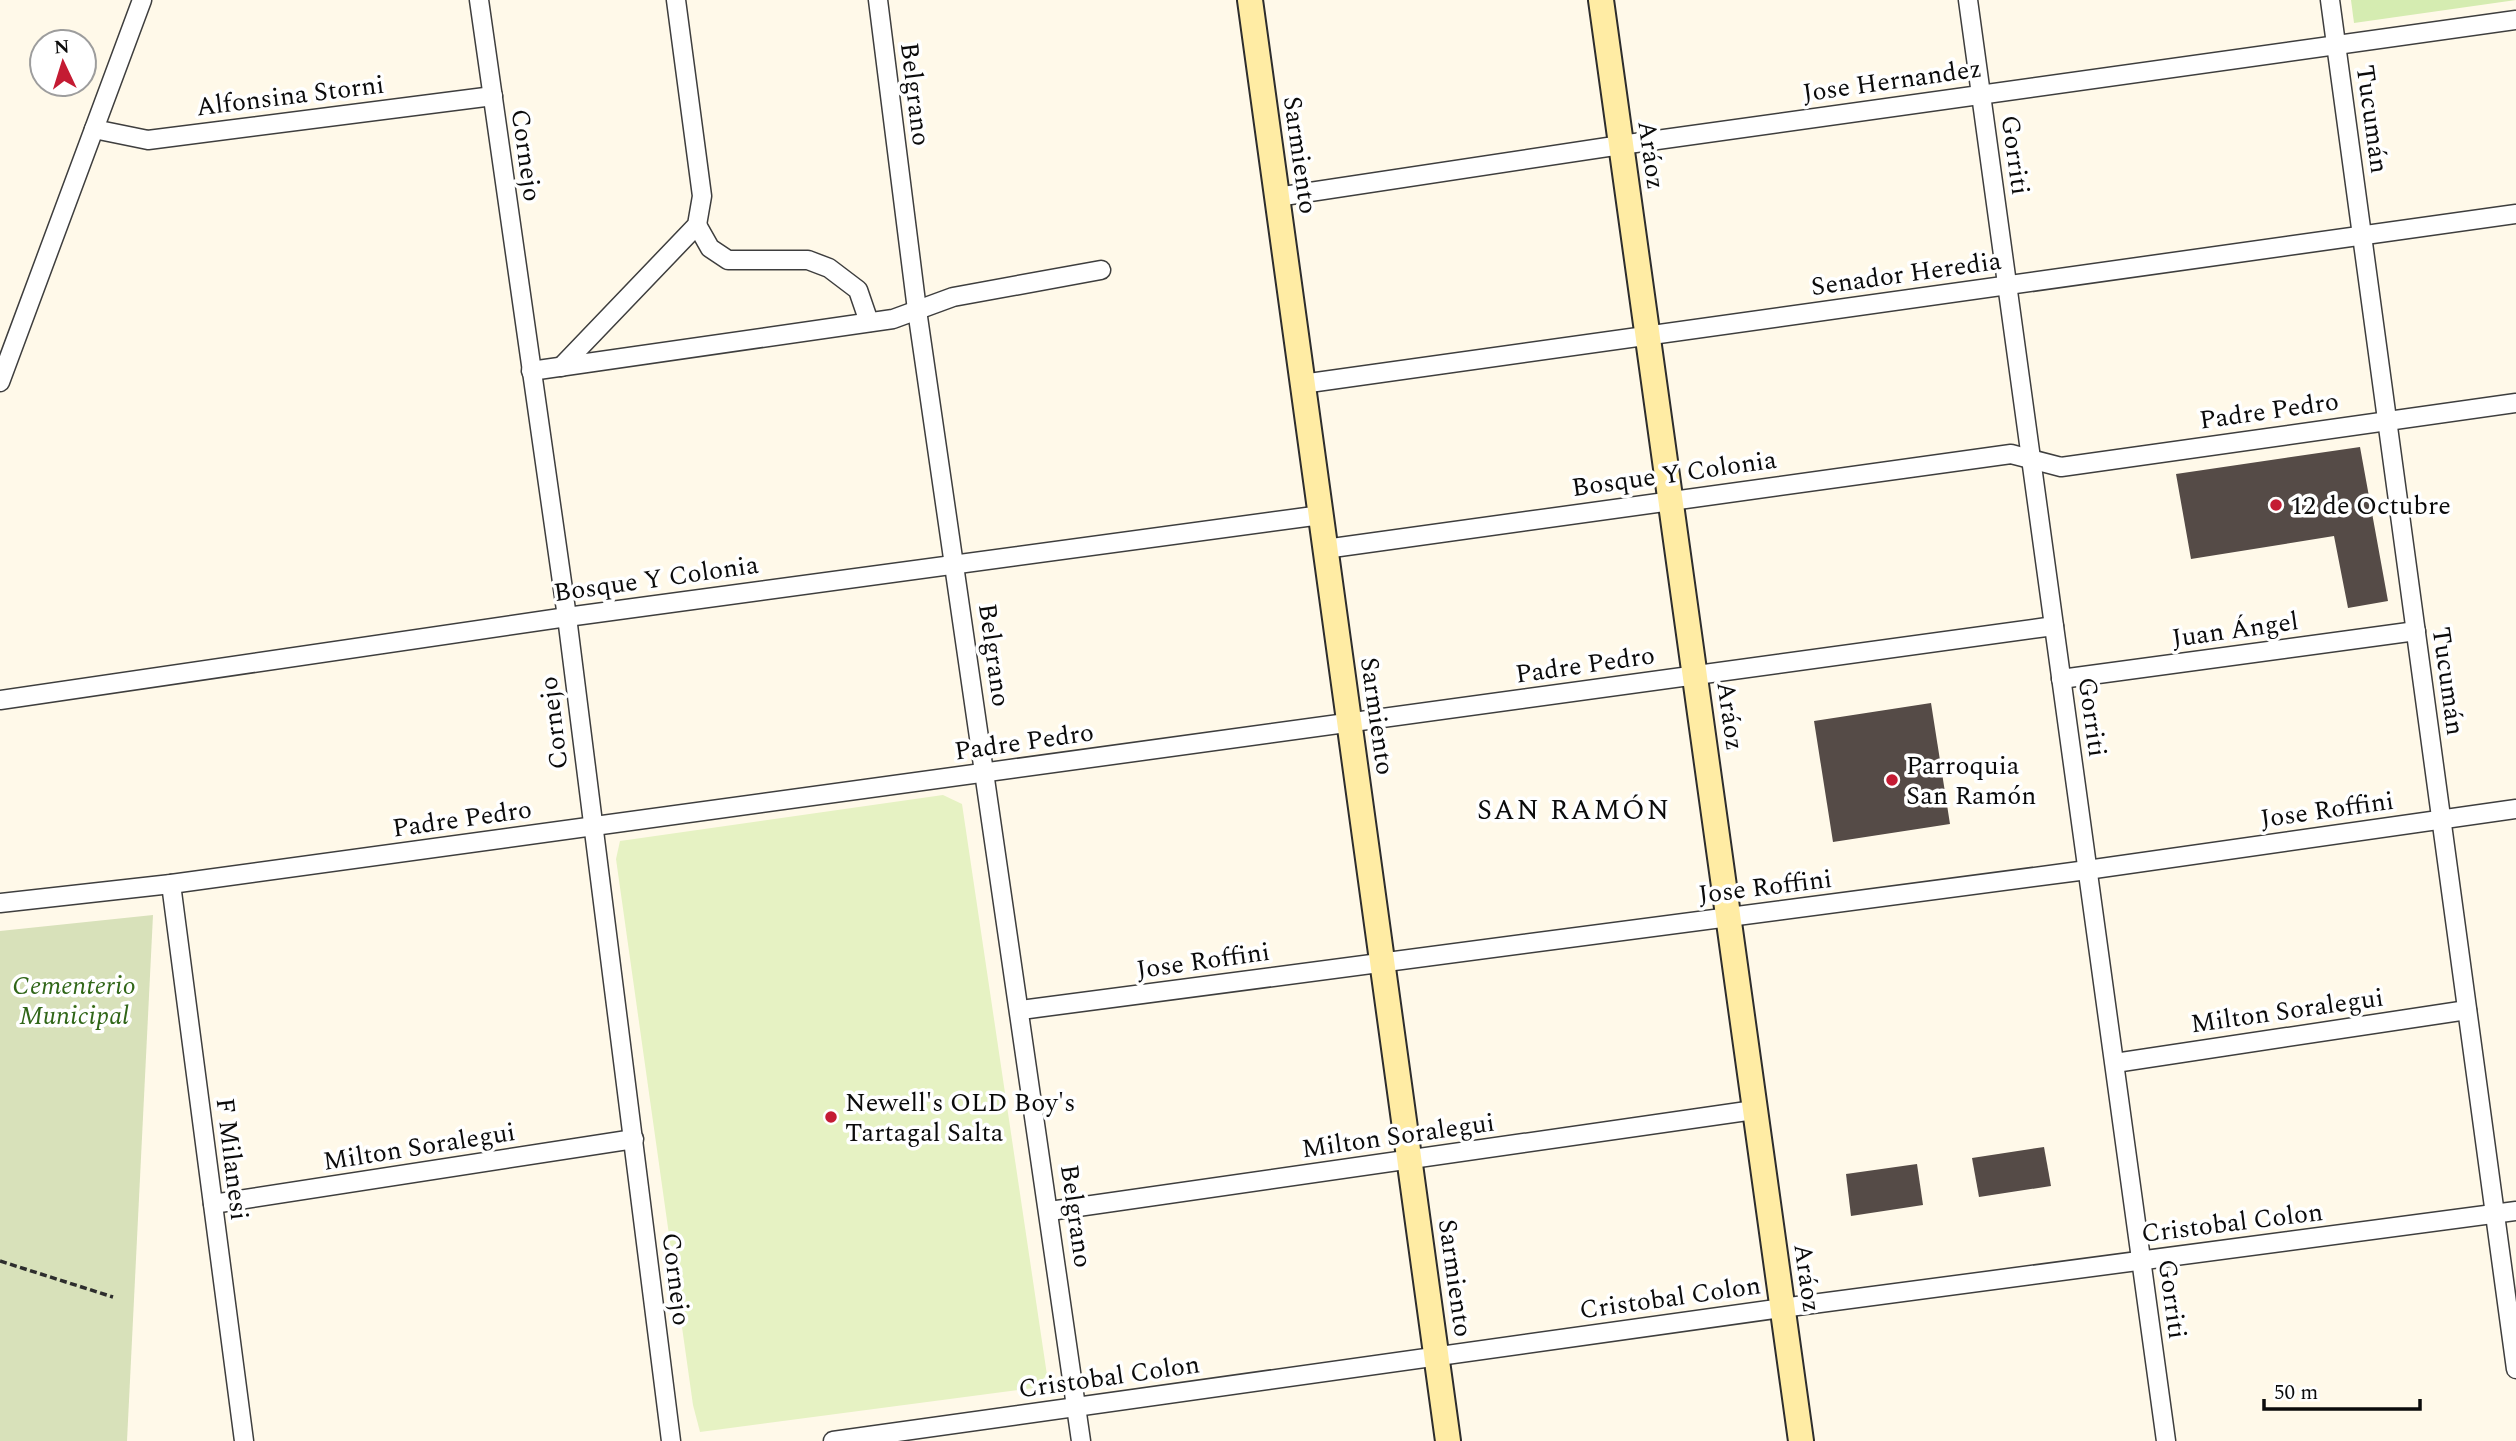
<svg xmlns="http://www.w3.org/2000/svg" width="2516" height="1441" font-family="Spectral,serif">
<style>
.green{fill:#d5ecb1}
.cemetery{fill:#d8e1ba}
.pitch{fill:#e6f2c3}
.building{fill:#554b47}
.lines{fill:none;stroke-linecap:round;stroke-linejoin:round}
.street-casing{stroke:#3e3e3e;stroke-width:21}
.secondary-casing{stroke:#2d2d2d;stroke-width:28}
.path{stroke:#2d2d2d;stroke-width:3.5;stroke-dasharray:7 3.5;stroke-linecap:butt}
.street{stroke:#fff;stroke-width:18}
.secondary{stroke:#ffeca4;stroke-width:24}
.poi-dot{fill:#c41b33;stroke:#fff;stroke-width:2.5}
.labels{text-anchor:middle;stroke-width:7;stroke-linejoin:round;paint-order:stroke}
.street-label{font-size:26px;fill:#0b0b0b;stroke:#fff}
.poi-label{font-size:26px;fill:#0b0b0b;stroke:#fff;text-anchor:start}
.park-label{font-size:26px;font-style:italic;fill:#306618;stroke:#fff}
.neighbourhood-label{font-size:28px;letter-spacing:2px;fill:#0b0b0b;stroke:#fff}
</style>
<rect width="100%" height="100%" fill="#fff9e9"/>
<!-- green -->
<path class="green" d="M2351 0H2516L2354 23Z"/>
<!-- cemetery -->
<path class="cemetery" d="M153 915 127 1441H0V931Z"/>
<!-- pitch -->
<path class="pitch" d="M943 795 962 804 1047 1375 1034 1388 700 1432 693 1405 616 859 620 841Z"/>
<!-- building -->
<g class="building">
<path d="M2360 447 2388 601 2348 608 2334 536 2191 559 2176 474Z"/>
<path d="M1931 703 1950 824 1833 842 1814 721Z"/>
<path d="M2044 1147 2051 1186 1979 1197 1972 1158Z"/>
<path d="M1917 1164 1923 1205 1851 1216 1846 1174Z"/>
</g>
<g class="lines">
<!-- street casing -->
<g class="street-casing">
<g id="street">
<path d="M479 0 567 617 671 1441"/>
<path d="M878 0 917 310 1081 1441"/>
<path d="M1968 0 2166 1441"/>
<path d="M2330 0 2516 1369"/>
<path d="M94 129 148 140 493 96"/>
<path d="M1277 197 1621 145 2516 20"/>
<path d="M697 225 710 248 728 260H808L829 268 858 290 869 322"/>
<path d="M561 367 697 225 702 196 676 0"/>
<path d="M531 371 893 319 953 297 1101 270"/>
<path d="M0 382 142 0"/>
<path d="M1302 384 2516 214"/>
<path d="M1325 549 2011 454 2061 467 2516 403"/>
<path d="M2061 679 2416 631"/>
<path d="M0 700 567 617 1321 515"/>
<path d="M171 884 244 1441"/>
<path d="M0 903 171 884 2054 626"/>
<path d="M1021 1010 2087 870 2516 809"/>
<path d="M2115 1063 2467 1010"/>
<path d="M213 1204 634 1139"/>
<path d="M1050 1211 1754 1110"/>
<path d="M833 1441 1782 1308 2516 1211"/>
</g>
</g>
<!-- secondary casing -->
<g class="secondary-casing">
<g id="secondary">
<path d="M1250 0 1448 1441"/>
<path d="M1601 0 1801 1441"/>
</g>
</g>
<!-- path -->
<path class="path" d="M0 1261 113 1297"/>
<!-- street -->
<use href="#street" class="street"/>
<!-- secondary -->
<use href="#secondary" class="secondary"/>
</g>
<!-- markers -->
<g class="poi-dot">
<circle cx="2276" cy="505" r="7"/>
<circle cx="1892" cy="780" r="7"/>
<circle cx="831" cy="1117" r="7"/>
</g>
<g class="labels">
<!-- street labels -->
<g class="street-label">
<text transform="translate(1892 80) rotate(-8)" y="9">Jose Hernandez</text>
<text transform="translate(916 94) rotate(83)" y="9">Belgrano</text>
<text transform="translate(290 95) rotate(-7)" y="9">Alfonsina Storni</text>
<text transform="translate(2373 119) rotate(82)" y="9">Tucumán</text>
<text transform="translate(527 155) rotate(82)" y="9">Cornejo</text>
<text transform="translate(1301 155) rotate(82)" y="9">Sarmiento</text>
<text transform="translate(1652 155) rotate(82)" y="9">Aráoz</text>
<text transform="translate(2016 155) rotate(82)" y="9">Gorriti</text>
<text transform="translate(1906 273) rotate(-8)" y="9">Senador Heredia</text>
<text transform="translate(2269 410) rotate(-8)" y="9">Padre Pedro</text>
<text transform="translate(1674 473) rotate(-8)" y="9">Bosque Y Colonia</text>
<text transform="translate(656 578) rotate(-8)" y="9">Bosque Y Colonia</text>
<text transform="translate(2235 629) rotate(-8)" y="9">Juan Ángel</text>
<text transform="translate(995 655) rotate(82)" y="9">Belgrano</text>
<text transform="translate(1585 664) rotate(-8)" y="9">Padre Pedro</text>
<text transform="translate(2449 681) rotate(82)" y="9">Tucumán</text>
<text transform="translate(1378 716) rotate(82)" y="9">Sarmiento</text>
<text transform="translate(1731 716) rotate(82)" y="9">Aráoz</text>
<text transform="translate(2093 717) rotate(82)" y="9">Gorriti</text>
<text transform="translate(553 723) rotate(-97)" y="9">Cornejo</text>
<text transform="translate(1024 741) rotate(-8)" y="9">Padre Pedro</text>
<text transform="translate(2327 809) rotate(-8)" y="9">Jose Roffini</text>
<text transform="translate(462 818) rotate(-8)" y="9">Padre Pedro</text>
<text transform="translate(1765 886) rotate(-7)" y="9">Jose Roffini</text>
<text transform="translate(1203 960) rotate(-8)" y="9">Jose Roffini</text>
<text transform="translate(2287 1010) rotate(-8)" y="9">Milton Soralegui</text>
<text transform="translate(1398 1135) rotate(-8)" y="9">Milton Soralegui</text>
<text transform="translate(419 1146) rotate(-9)" y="9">Milton Soralegui</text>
<text transform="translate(233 1159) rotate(83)" y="9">F Milanesi</text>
<text transform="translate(1077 1216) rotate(82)" y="9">Belgrano</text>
<text transform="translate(2232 1222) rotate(-7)" y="9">Cristobal Colon</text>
<text transform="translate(1456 1278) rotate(82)" y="9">Sarmiento</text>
<text transform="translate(1808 1278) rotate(82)" y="9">Aráoz</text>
<text transform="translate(677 1279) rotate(83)" y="9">Cornejo</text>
<text transform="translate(1670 1297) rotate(-8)" y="9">Cristobal Colon</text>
<text transform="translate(2173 1299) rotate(82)" y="9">Gorriti</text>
<text transform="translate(1109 1376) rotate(-8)" y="9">Cristobal Colon</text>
</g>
<!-- poi labels -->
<g class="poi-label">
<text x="2290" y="514">12 de Octubre</text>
<text x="1906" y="774">Parroquia<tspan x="1906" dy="30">San Ramón</tspan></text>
<text x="845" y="1111">Newell's OLD Boy's<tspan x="845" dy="30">Tartagal Salta</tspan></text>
</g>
<!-- park labels -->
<g class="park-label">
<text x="74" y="994">Cementerio<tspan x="74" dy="30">Municipal</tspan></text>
</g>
<!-- neighbourhood labels -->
<g class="neighbourhood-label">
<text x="1574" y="819">SAN RAMÓN</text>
</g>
</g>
<!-- north arrow -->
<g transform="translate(63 63) rotate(356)"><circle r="33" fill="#ffffff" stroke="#9d9d9d" stroke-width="2"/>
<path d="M0-5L12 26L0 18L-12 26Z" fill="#c41b33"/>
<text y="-10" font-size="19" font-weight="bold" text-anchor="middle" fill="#0b0b0b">N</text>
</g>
<!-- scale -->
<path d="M2264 1399v10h156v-10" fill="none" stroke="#0b0b0b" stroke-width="3.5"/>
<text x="2274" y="1399" font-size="21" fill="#0b0b0b" stroke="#ffffff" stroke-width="5" paint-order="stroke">50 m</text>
</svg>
